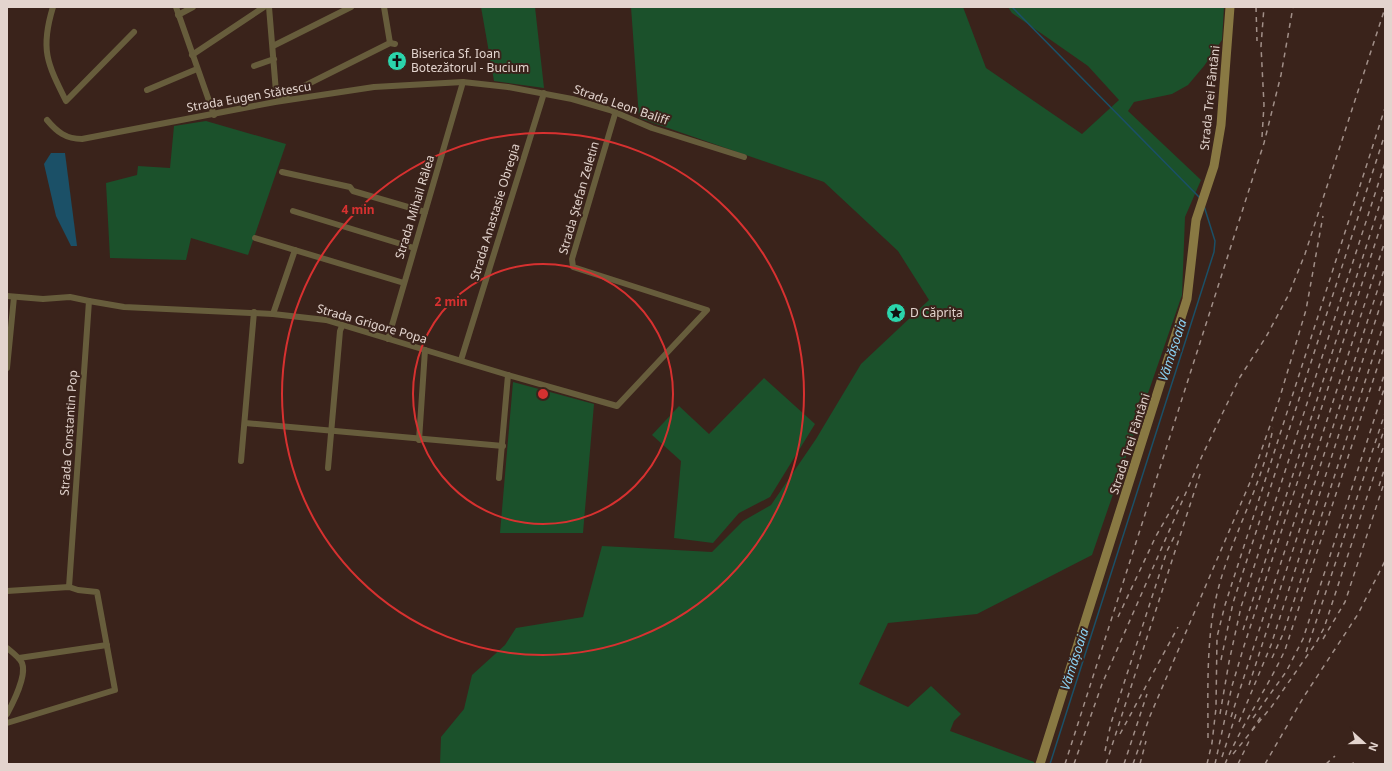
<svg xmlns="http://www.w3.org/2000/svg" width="1392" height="771" font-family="'Noto Sans',sans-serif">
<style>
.green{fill:#1b512b}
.water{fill:#1b5067}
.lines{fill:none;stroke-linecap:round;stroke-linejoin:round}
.stream{stroke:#1b5067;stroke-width:1.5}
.street{stroke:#675d3c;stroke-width:6}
.secondary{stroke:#897943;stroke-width:9}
.rail{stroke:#a18f88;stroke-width:1.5;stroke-dasharray:5 5;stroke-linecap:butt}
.ring{fill:none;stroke:#d73130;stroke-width:2}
.labels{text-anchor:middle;stroke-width:4;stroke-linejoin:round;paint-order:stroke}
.poi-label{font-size:12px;fill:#e3d4ce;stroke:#3a231b;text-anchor:start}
.street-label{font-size:12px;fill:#e3d4ce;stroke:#3a231b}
.water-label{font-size:13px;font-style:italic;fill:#8ad1f2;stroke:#3a231b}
.centre{fill:#d73130;stroke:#3a231b;stroke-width:2}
.ring-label{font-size:12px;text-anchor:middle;font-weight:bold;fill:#d73130;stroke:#3a231b;stroke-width:4;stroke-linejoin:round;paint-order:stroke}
</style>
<rect width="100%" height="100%" fill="#3a231b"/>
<!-- green -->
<g class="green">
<path d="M481 7H535L544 88 494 81Z"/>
<path d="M631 7H963L986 68 1082 134 1119 100 1088 66 1012 13 1008 7H1224L1222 40 1204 66 1188 85 1172 94 1134 102 1128 111 1201 180 1185 217 1182 295 1092 555 977 614 888 623 859 684 908 707 931 686 961 714 954 721 950 731 1034 762V764H440L441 737 464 709 472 675 505 645 516 628 583 617 602 546 712 552 743 521 771 505 816 439 861 364 929 300 898 251 824 182 639 118Z"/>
<path d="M206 121 286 144 248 255 191 238 186 260 110 258 106 183 137 175 138 166 170 168 174 126Z"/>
<path d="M764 378 815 424 770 497 739 513 713 543 674 538 681 461 652 435 679 406 709 434Z"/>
<path d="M513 382 594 404 583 533H500Z"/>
</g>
<!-- water -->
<path class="water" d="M51 153H65L77 246H71L56 216 44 164Z"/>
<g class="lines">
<!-- stream -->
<g class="stream">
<path d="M1012 7 1200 198"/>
<path d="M1050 764 1214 252 1215 241 1204 206"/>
</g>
<!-- street -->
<g class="street">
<path d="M53 7C40 49 47 63 66 101L134 32"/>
<path d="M176 7 214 115"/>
<path d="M269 7 276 92 278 96 286 95 390 43 395 44"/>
<path d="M384 7 390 43"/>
<path d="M178 15 193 7"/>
<path d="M273 46 351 7"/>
<path d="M192 55 264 7"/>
<path d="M254 66 274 59"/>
<path d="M147 90 197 69"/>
<path d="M47 120C57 132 66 139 82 139L275 102 374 87 463 82 508 87 572 99 610 110 652 128 744 157"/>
<path d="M282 172 350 187 353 191 425 212"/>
<path d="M293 211 414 248"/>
<path d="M255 238 404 283"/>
<path d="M7 296 43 299 70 297 89 301 69 587"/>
<path d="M89 301 124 307 273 314 326 320 508 375 617 406 707 310 573 267 572 259 615 114"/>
<path d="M273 314 295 250"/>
<path d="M388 339 463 82"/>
<path d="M461 360 544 93"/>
<path d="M7 368 14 297"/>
<path d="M245 423 503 446"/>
<path d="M419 440 425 350"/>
<path d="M241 461 254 312"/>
<path d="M328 468 340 331 342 326"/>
<path d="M499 478 508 375"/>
<path d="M7 591 69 587 78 590 97 592 115 690 7 723"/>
<path d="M7 648C12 652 19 657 22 663 27 675 13 703 7 714"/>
<path d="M19 658 107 645"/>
</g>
<!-- secondary -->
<path class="secondary" d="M1040 764 1187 299 1196 220 1214 166 1221 125 1230 7"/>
<!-- rail -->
<g class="rail">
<path d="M1256 7 1257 41"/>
<path d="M1262 137 1264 105 1261 46 1264 7"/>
<path d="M1379 391 1385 372"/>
<path d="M1378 448 1385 427"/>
<path d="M1379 486 1385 467"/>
<path d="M1118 617 1156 536 1180 494"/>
<path d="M1243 630 1385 188"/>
<path d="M1323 639 1345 602 1385 480"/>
<path d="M1306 652 1385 413"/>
<path d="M1272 658 1283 634 1292 607 1385 320"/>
<path d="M1221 660 1233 603 1385 134"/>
<path d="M1249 685 1385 267"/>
<path d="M1220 714 1229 662 1241 607 1385 163"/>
<path d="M1231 717 1385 241"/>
<path d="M1253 718 1286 672 1303 639 1385 386"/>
<path d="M1239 722 1271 645 1385 291"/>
<path d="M1252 730 1262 715"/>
<path d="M1120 734 1178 627"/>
<path d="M1208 738C1208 692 1206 643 1216 598 1229 540 1262 487 1273 428"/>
<path d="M1105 751 1111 723 1167 551 1176 533"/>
<path d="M1233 754 1272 706 1316 643 1324 628 1385 442"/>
<path d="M1222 757 1237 711"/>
<path d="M1065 764 1264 143 1281 75 1293 7"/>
<path d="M1074 764 1102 684 1202 456 1240 377 1266 337 1289 294 1305 254 1385 8"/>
<path d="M1106 764 1201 471"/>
<path d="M1124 764 1147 694"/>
<path d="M1133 764 1150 716 1251 480 1279 400 1306 310 1323 216"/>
<path d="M1140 764 1146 741"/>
<path d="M1207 764 1212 743 1216 708 1217 637 1225 605 1385 108"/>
<path d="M1215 764 1232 686 1244 646 1385 213"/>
<path d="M1225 764C1242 724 1267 689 1285 650L1385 344"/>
<path d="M1238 764 1251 737"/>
<path d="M1265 764 1303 698 1358 614 1385 561"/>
<path d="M1326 764 1335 756"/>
<path d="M1351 764 1354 763"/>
</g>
</g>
<!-- distance rings -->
<g class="ring">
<circle cx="543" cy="394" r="130"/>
<circle cx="543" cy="394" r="261"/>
</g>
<!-- icons -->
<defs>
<g id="church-disc" transform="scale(1)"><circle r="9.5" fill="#2bd5ac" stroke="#3a231b"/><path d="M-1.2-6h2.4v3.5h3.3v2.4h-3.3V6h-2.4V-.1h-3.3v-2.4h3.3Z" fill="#111"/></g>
<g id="sight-disc" transform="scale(1)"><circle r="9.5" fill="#2bd5ac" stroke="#3a231b"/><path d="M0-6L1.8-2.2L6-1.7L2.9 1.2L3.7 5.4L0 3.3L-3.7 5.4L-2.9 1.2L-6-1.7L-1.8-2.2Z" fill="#111"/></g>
</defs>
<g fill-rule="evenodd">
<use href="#church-disc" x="397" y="61"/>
<use href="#sight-disc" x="896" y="313"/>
</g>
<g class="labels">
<!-- poi labels -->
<g class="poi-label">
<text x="411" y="58">Biserica Sf. Ioan<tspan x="411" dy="14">Botezătorul - Bucium</tspan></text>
<text x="910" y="317">D Căprița</text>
</g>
<!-- street labels -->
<g class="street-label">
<text transform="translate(249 97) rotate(-10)" y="4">Strada Eugen Stătescu</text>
<text transform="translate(1210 98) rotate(-84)" y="4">Strada Trei Fântâni</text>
<text transform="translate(621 105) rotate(19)" y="4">Strada Leon Baliff</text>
<text transform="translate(579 198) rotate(-74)" y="4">Strada Ștefan Zeletin</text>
<text transform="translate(415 207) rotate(-73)" y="4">Strada Mihail Râlea</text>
<text transform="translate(495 212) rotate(-73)" y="4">Strada Anastasie Obregia</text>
<text transform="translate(372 324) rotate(16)" y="4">Strada Grigore Popa</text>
<text transform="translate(69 433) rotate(-86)" y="4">Strada Constantin Pop</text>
<text transform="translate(1130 444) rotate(-72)" y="4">Strada Trei Fântâni</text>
</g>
<!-- water labels -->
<g class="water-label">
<text transform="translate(1172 350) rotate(-72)" y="5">Vămășoaia</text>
<text transform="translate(1074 659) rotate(-72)" y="5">Vămășoaia</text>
</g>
</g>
<circle cx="543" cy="394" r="6" class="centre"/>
<g class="ring-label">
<text x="358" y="214">4 min</text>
<text x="451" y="306">2 min</text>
</g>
<!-- border -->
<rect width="1392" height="771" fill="none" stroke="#e3d4ce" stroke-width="16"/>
<!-- north arrow -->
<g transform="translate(1364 743) rotate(111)" stroke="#3a231b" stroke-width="3" paint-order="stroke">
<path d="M0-3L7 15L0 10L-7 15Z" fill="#e3d4ce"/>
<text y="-6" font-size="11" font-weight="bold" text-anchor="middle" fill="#e3d4ce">N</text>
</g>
</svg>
